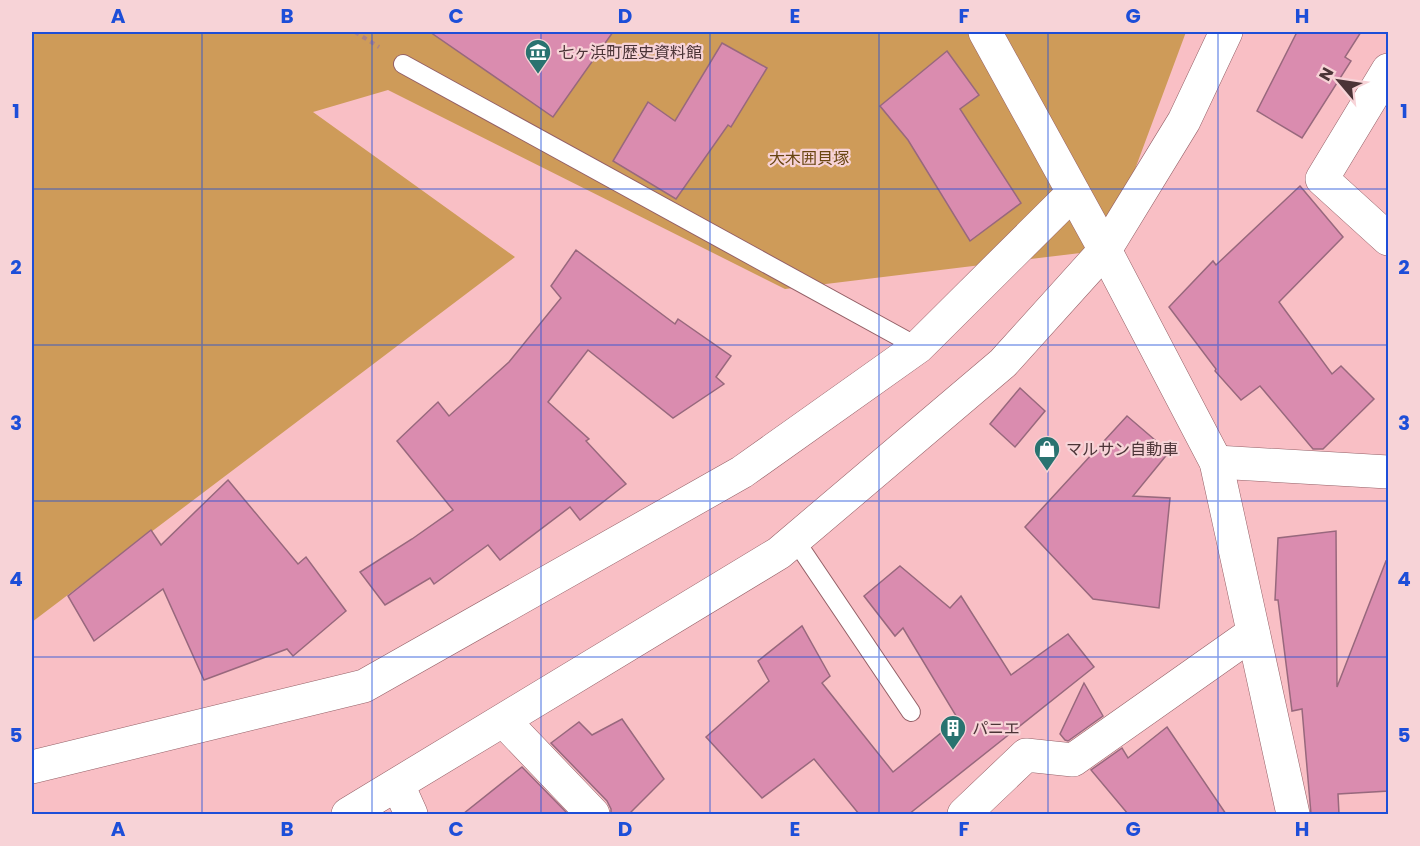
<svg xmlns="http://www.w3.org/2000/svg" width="1420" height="846" font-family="Poppins,'Noto Sans JP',sans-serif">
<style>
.green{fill:#ce9b59}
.building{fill:#da8caf;stroke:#98687d;stroke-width:1.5}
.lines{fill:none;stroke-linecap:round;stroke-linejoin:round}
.service-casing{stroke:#946067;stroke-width:20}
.minor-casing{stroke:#946067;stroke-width:34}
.tertiary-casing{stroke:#946067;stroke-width:34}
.path{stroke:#ac8286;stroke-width:4;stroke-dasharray:4.5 4.5;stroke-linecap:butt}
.service{stroke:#fff;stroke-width:18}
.minor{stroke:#fff;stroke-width:33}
.tertiary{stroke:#fff;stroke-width:33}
.grid{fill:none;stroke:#1d4ed8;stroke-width:1.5;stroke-opacity:0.55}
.labels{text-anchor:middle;stroke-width:4.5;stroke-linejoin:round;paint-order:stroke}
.poi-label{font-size:16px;fill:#4b3437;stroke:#f7d3d7;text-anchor:start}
.park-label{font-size:16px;fill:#694512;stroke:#f7d3d7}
.neatline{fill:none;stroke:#1d4ed8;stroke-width:2}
.grid-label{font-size:20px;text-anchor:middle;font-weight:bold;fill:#1d4ed8}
</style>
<rect width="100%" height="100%" fill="#f9bfc5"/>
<!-- green -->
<path class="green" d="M32 32H1186L1105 250 785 289 388 90 313 112 515 257 32 622Z"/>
<!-- building -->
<g class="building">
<path d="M430 32H613L553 117Z"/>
<path d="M1297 32H1361L1345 57 1351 61 1302 138 1257 111Z"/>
<path d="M722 43 767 68 731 127 728 125 676 199 613 161 648 102 675 121Z"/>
<path d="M947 51 979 95 960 109 1021 203 970 241 908 140 880 106Z"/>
<path d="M1300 186 1343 237 1279 302 1332 374 1341 366 1374 399 1323 449H1313L1260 386 1241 400 1215 371 1216 369 1169 307 1213 261 1216 265Z"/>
<path d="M576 250 675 324 678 319 731 356 716 377 724 384 673 418 588 350 548 402 589 439 586 441 626 484 580 520 570 507 500 560 488 545 434 584 430 578 385 605 360 572 412 539 453 510 397 441 438 402 449 416 509 362 561 298 551 286Z"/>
<path d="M1020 388 1045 411 1015 447 990 424Z"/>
<path d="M1127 416 1169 452 1133 496 1170 498 1159 608 1093 599 1025 527Z"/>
<path d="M228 480 298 564 306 557 346 611 293 656 287 649 204 680 163 589 94 641 68 596 151 530 161 545Z"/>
<path d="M1336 531 1337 687 1386 561 1389 562V791L1338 794 1339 814H1311L1302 709 1292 711 1278 600H1275L1278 538Z"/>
<path d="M900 566 950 608 961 596 1011 675 1068 634 1094 667 909 814H859L814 759 762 798 706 737 769 681 758 661 802 626 830 676 822 683 893 772 958 719 903 628 895 636 864 596Z"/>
<path d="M1084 683 1103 716 1068 741 1065 740 1060 734Z"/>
<path d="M622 719 664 779 629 814H611V809L607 801 551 743 579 722 592 735Z"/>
<path d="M1167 727 1226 814H1128L1091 770 1122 748 1128 758Z"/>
<path d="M522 767 568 814H463Z"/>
</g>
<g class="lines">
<!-- service casing -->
<g class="service-casing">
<g id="service">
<path d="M403 64 918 347"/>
<path d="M795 540 911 712"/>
</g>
</g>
<!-- minor casing -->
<g class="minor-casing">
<g id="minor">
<path d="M1388 70 1322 179 1388 239"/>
<path d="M1216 462 1388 472"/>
<path d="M504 721 593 814"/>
<path d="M32 767 364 686 742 472 918 347 1073 193"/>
<path d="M398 785 411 814"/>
<path d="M964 814 1026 755 1073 760 1253 633"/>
</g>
</g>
<!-- tertiary casing -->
<g class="tertiary-casing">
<g id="tertiary">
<path d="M985 32 1105 250 1216 462 1293 814"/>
<path d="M348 814 779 553 1003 363 1105 250 1184 121 1226 32"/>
</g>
</g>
<!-- path -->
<path class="path" d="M355 32 379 47"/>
<!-- service -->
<use href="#service" class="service"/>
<!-- minor -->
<use href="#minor" class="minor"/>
<!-- tertiary -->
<use href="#tertiary" class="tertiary"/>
</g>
<!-- grid -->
<path class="grid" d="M202 32V814M372 32V814M541 32V814M710 32V814M879 32V814M1048 32V814M1218 32V814M32 189H1388M32 345H1388M32 501H1388M32 657H1388"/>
<!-- icons -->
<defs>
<g id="museum-pin" transform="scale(1.35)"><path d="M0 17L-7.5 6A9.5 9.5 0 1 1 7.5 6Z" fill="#297370" stroke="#f7d3d7"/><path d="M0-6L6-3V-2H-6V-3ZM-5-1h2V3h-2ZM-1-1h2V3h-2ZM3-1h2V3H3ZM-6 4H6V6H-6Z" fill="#fff"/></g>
<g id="shop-pin" transform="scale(1.35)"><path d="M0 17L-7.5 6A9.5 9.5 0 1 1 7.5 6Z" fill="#297370" stroke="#f7d3d7"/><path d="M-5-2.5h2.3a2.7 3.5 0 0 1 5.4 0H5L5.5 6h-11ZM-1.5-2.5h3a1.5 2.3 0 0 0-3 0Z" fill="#fff"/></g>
<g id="building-pin" transform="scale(1.35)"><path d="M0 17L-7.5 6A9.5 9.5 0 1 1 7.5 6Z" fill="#297370" stroke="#f7d3d7"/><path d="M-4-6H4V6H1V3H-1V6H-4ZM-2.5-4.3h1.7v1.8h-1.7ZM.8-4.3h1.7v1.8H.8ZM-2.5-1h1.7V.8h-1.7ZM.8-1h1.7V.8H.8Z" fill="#fff"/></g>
</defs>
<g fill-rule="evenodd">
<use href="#museum-pin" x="538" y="52"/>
<use href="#shop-pin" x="1047" y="449"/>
<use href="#building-pin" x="953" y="728"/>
</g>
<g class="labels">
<!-- poi labels -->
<g class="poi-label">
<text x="558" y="58">七ヶ浜町歴史資料館</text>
<text x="1066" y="455">マルサン自動車</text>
<text x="972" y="734">パニエ</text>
</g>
<!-- park labels -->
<g class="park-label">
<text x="809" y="164">大木囲貝塚</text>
</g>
</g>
<!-- border -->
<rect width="1420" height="846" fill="none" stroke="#f7d3d7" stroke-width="66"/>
<!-- north arrow -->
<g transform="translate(1339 81) rotate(299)" stroke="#f7d3d7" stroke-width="4.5" paint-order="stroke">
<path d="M0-4.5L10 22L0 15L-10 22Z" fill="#4b3437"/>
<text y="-9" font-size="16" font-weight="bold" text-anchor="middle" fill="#4b3437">N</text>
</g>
<rect x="33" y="33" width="1354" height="780" class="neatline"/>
<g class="grid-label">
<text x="118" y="23">A</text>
<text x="287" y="23">B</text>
<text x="456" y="23">C</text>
<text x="625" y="23">D</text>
<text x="795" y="23">E</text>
<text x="964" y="23">F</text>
<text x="1133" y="23">G</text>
<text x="1302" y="23">H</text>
<text x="16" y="118">1</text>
<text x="1404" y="118">1</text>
<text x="16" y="274">2</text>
<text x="1404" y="274">2</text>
<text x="16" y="430">3</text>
<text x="1404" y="430">3</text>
<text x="16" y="586">4</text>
<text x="1404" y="586">4</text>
<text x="16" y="742">5</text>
<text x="1404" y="742">5</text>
<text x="118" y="836">A</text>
<text x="287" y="836">B</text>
<text x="456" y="836">C</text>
<text x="625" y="836">D</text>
<text x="795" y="836">E</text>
<text x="964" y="836">F</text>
<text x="1133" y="836">G</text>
<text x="1302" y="836">H</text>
</g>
</svg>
